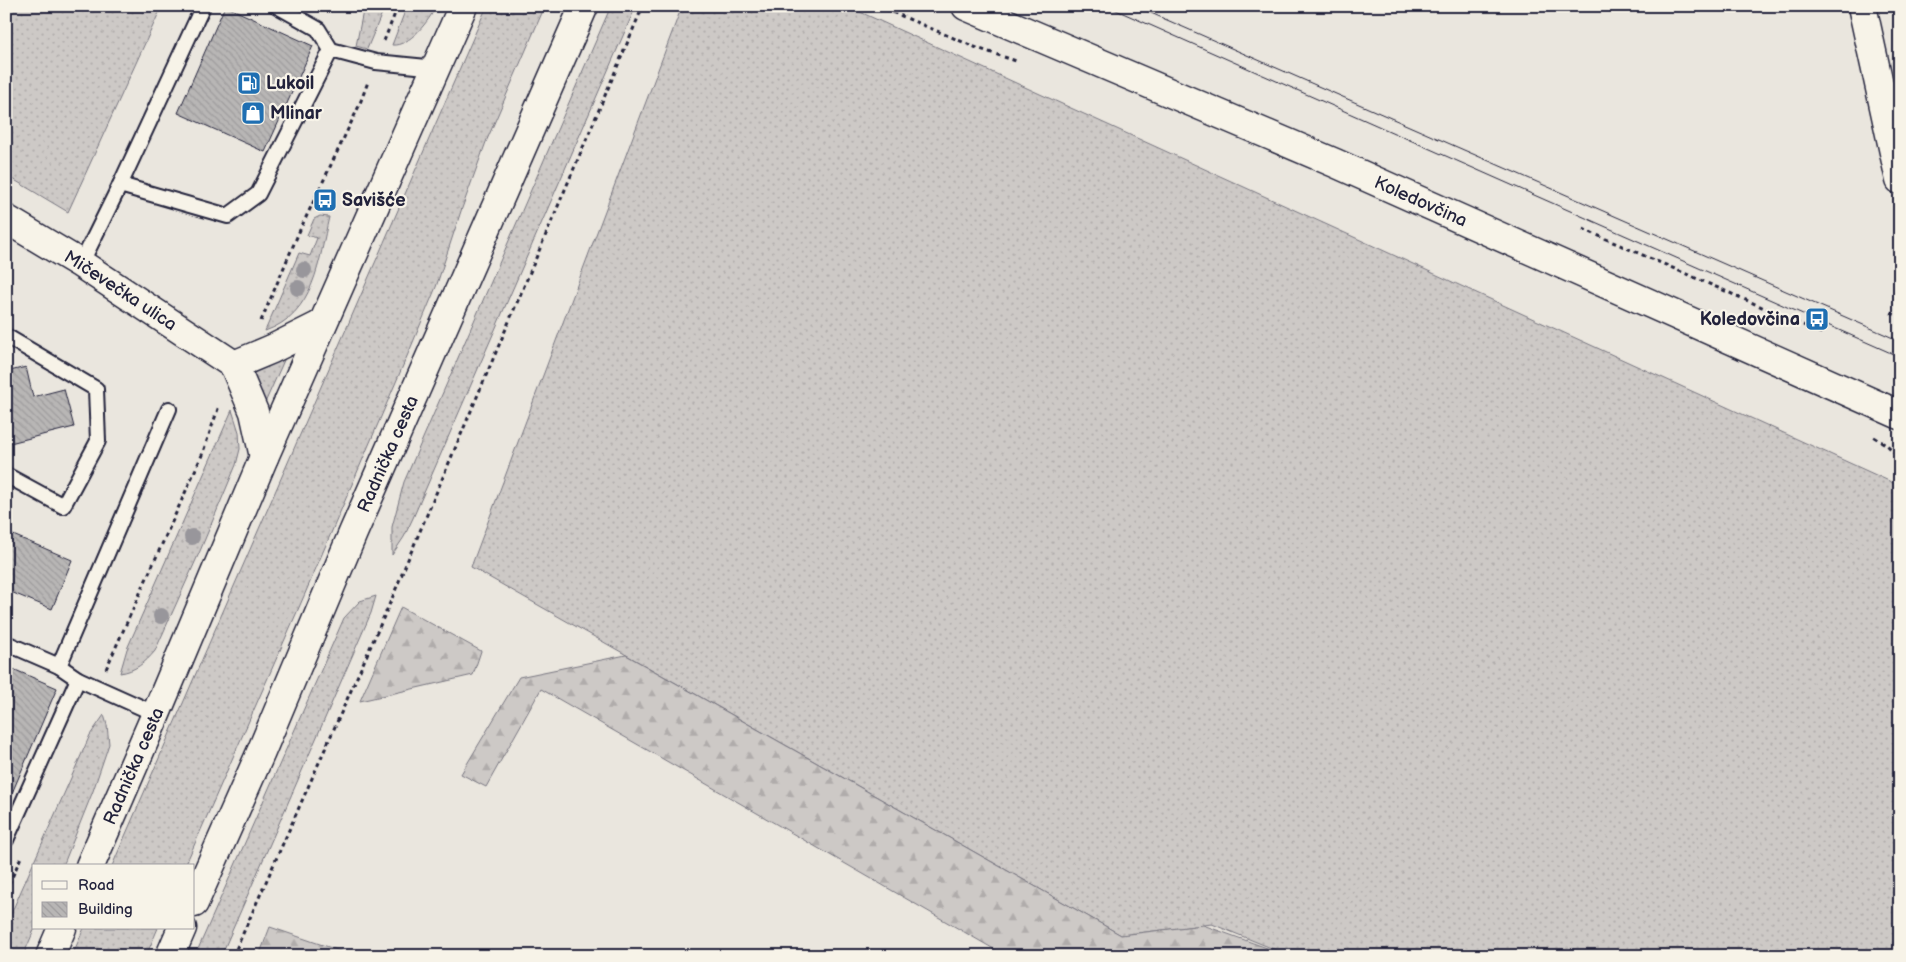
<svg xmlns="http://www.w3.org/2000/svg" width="1906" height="962" font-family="'Balsamiq Sans',sans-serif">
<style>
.grass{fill:url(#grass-dots);stroke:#787680}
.forest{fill:url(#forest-firs);stroke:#787680}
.building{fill:url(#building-back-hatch);stroke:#22223b}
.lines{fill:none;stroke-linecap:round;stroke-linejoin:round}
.service-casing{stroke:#22223b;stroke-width:18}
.minor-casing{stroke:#22223b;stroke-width:31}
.tertiary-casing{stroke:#22223b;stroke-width:31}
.secondary-casing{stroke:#22223b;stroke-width:31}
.path{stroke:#22223b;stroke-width:3;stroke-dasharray:4 4;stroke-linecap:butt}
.service{stroke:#f7f3e8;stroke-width:14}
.minor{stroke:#f7f3e8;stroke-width:28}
.tertiary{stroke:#f7f3e8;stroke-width:28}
.secondary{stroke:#f7f3e8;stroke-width:28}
.tram{stroke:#22223b;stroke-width:1}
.tree{fill:#98969b}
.labels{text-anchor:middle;stroke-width:4.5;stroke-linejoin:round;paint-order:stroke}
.poi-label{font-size:18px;font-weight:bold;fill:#22223b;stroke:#f7f3e8;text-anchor:start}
.street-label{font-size:18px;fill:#22223b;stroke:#f7f3e8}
</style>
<defs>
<pattern id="grass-dots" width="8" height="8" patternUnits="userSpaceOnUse" patternTransform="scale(1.25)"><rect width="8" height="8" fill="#cdc9c6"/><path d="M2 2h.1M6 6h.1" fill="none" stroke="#b0acab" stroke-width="1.8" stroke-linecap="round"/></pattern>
<pattern id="forest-firs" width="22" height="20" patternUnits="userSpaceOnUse" patternTransform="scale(1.25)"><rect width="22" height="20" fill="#cdc9c6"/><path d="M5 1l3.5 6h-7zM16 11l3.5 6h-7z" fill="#b0acab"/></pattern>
<pattern id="building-back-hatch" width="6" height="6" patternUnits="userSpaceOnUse" patternTransform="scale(1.25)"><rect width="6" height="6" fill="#b8b6b5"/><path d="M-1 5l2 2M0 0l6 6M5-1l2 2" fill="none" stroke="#9e9c9d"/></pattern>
</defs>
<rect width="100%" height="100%" fill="#eae6de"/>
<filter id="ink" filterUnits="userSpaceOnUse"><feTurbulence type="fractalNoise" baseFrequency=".02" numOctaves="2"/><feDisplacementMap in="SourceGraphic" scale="10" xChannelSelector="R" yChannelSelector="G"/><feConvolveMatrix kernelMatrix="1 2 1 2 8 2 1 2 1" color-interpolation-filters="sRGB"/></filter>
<g filter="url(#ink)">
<!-- grass -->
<g class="grass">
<path d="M6 6H162L68 212 6 175Z"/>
<path d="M364 6H385L367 49 356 46Z"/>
<path d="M407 6H436C430 20 409 47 392 45Z"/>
<path d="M487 6H545L486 142 461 211 436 287 411 347 304 596 185 866H112Z"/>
<path d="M611 6H636L413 518 404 537 392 555V527L404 482Z"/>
<path d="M682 6H847L1900 486V956H1291L1212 924 1121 935 471 567Z"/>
<path d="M320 216 329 217C319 260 315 314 265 331L299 253 310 256 317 238 307 235 314 219Z"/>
<path d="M285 358 264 405 250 367Z"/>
<path d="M232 410 239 432 240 449 236 465 200 551 155 651C145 663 135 671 120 673L127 649Z"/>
<path d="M376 596 371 613 221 956H195L344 618 360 601Z"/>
<path d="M104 715 107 725 109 744 93 791 63 866H34V928H35L23 956H6V925L90 735Z"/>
<path d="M84 928H158L146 956H72Z"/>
</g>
<!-- forest -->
<g class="forest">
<path d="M401 607 481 651 473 675 360 701Z"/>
<path d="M626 655 1121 935 1203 925 1289 956H1006L541 689 486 787 461 774 519 677Z"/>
<path d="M270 927 355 956H259Z"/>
</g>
<!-- building -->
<g class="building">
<path d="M225 6 313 46 265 152 178 113Z"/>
<path d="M26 367 33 397 64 389 74 427 6 444V372Z"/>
<path d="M6 532 72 560 52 609 6 590Z"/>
<path d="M13 669 57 688 6 807V686Z"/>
</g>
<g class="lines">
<!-- service casing -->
<g class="service-casing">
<g id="service">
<path d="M277 6 318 29 331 50 376 62 437 68"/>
<path d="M120 185 228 216 258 194 331 50"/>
<path d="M81 264 120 185 203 6"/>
<path d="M6 336 96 389 98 441 63 506 6 475"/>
<path d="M6 643 59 666 78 679 156 714"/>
<path d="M59 666 169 409"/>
<path d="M6 840 78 679"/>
</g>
</g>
<!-- minor casing -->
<g class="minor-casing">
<g id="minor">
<path id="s1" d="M6 219 81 264 234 365 254 412 264 457"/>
<path d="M234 365 272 349 322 324"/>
</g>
</g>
<!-- tertiary casing -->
<g class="tertiary-casing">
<g id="tertiary">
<path id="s2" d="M966 6 1335 163 1900 415"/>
<path d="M1862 6 1900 180"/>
</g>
</g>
<!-- secondary casing -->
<g class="secondary-casing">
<g id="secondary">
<path id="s3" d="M90 866 156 714 264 457 463 6"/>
<path id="s4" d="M194 903 261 752 353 533 584 6"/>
<path d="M50 956 62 928"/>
<path d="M170 956 182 928"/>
</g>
</g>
<!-- path -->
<g class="path">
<path d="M878 6 977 48 1016 61"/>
<path d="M384 41 398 6"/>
<path d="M1583 229 1824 334"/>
<path d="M1891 313 1900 317"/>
<path d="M261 321 299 232 359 106 368 82"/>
<path d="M1874 437 1887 445 1900 458"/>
<path d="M106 669 202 455 219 406"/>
<path d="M6 891 21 857"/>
<path d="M233 956 393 596 406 564 643 6"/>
</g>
<!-- service -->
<use href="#service" class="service"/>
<!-- minor -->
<use href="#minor" class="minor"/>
<!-- tertiary -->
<use href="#tertiary" class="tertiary"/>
<!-- secondary -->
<use href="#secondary" class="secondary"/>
<!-- tram -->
<g class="tram">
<path d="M1107 6 1900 357"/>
<path d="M1135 6 1900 341"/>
</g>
</g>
<!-- trees -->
<g class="tree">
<circle cx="304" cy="270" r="8"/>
<circle cx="298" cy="288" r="8"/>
<circle cx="192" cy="537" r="8"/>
<circle cx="161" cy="616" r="8"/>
</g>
</g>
<!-- icons -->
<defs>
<g id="fuel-square" transform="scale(1.25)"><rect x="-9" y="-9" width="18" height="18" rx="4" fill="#1f6fb2" stroke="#f7f3e8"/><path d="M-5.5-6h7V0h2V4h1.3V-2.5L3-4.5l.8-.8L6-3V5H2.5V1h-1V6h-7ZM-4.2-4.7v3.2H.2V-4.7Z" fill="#fff"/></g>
<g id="shop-square" transform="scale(1.25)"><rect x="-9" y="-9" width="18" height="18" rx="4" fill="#1f6fb2" stroke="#f7f3e8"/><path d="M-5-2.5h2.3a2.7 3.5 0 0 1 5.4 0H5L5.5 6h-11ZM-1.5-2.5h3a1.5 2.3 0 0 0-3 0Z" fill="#fff"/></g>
<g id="bus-square" transform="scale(1.25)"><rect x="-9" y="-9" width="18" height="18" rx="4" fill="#1f6fb2" stroke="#f7f3e8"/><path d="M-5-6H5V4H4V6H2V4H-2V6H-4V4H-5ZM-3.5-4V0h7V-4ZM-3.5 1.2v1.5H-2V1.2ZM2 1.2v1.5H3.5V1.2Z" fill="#fff"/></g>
</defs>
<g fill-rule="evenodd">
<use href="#fuel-square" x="249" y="83"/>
<use href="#shop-square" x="253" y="113"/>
<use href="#bus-square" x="325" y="200"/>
<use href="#bus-square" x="1817" y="319"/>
</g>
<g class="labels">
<!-- poi labels -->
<g class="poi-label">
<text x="266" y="89">Lukoil</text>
<text x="270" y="119">Mlinar</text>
<text x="342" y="206">Savišće</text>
<text x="1800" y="325" text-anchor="end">Koledovčina</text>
</g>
<!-- street labels -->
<g class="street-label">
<text dy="6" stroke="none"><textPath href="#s2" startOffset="495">Koledovčina</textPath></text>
<text dy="6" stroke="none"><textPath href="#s1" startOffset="135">Mičevečka ulica</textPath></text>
<text dy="6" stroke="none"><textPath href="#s4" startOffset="489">Radnička cesta</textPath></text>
<text dy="6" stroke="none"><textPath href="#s3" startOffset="109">Radnička cesta</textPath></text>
</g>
</g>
<!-- margin -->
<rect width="1906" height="962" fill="none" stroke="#f7f3e8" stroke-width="25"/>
<rect x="12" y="12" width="1881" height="937" fill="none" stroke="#22223b" stroke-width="2" filter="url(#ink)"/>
<!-- legend -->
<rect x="32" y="864" width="162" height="65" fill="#f7f3e8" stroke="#a29fa3"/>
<rect x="42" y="881" width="25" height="8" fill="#f7f3e8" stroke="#a29fa3"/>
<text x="78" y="890" font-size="15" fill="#22223b">Road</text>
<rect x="42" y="902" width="25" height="15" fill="url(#building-back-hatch)" stroke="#a29fa3"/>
<text x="78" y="914" font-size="15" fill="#22223b">Building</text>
</svg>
